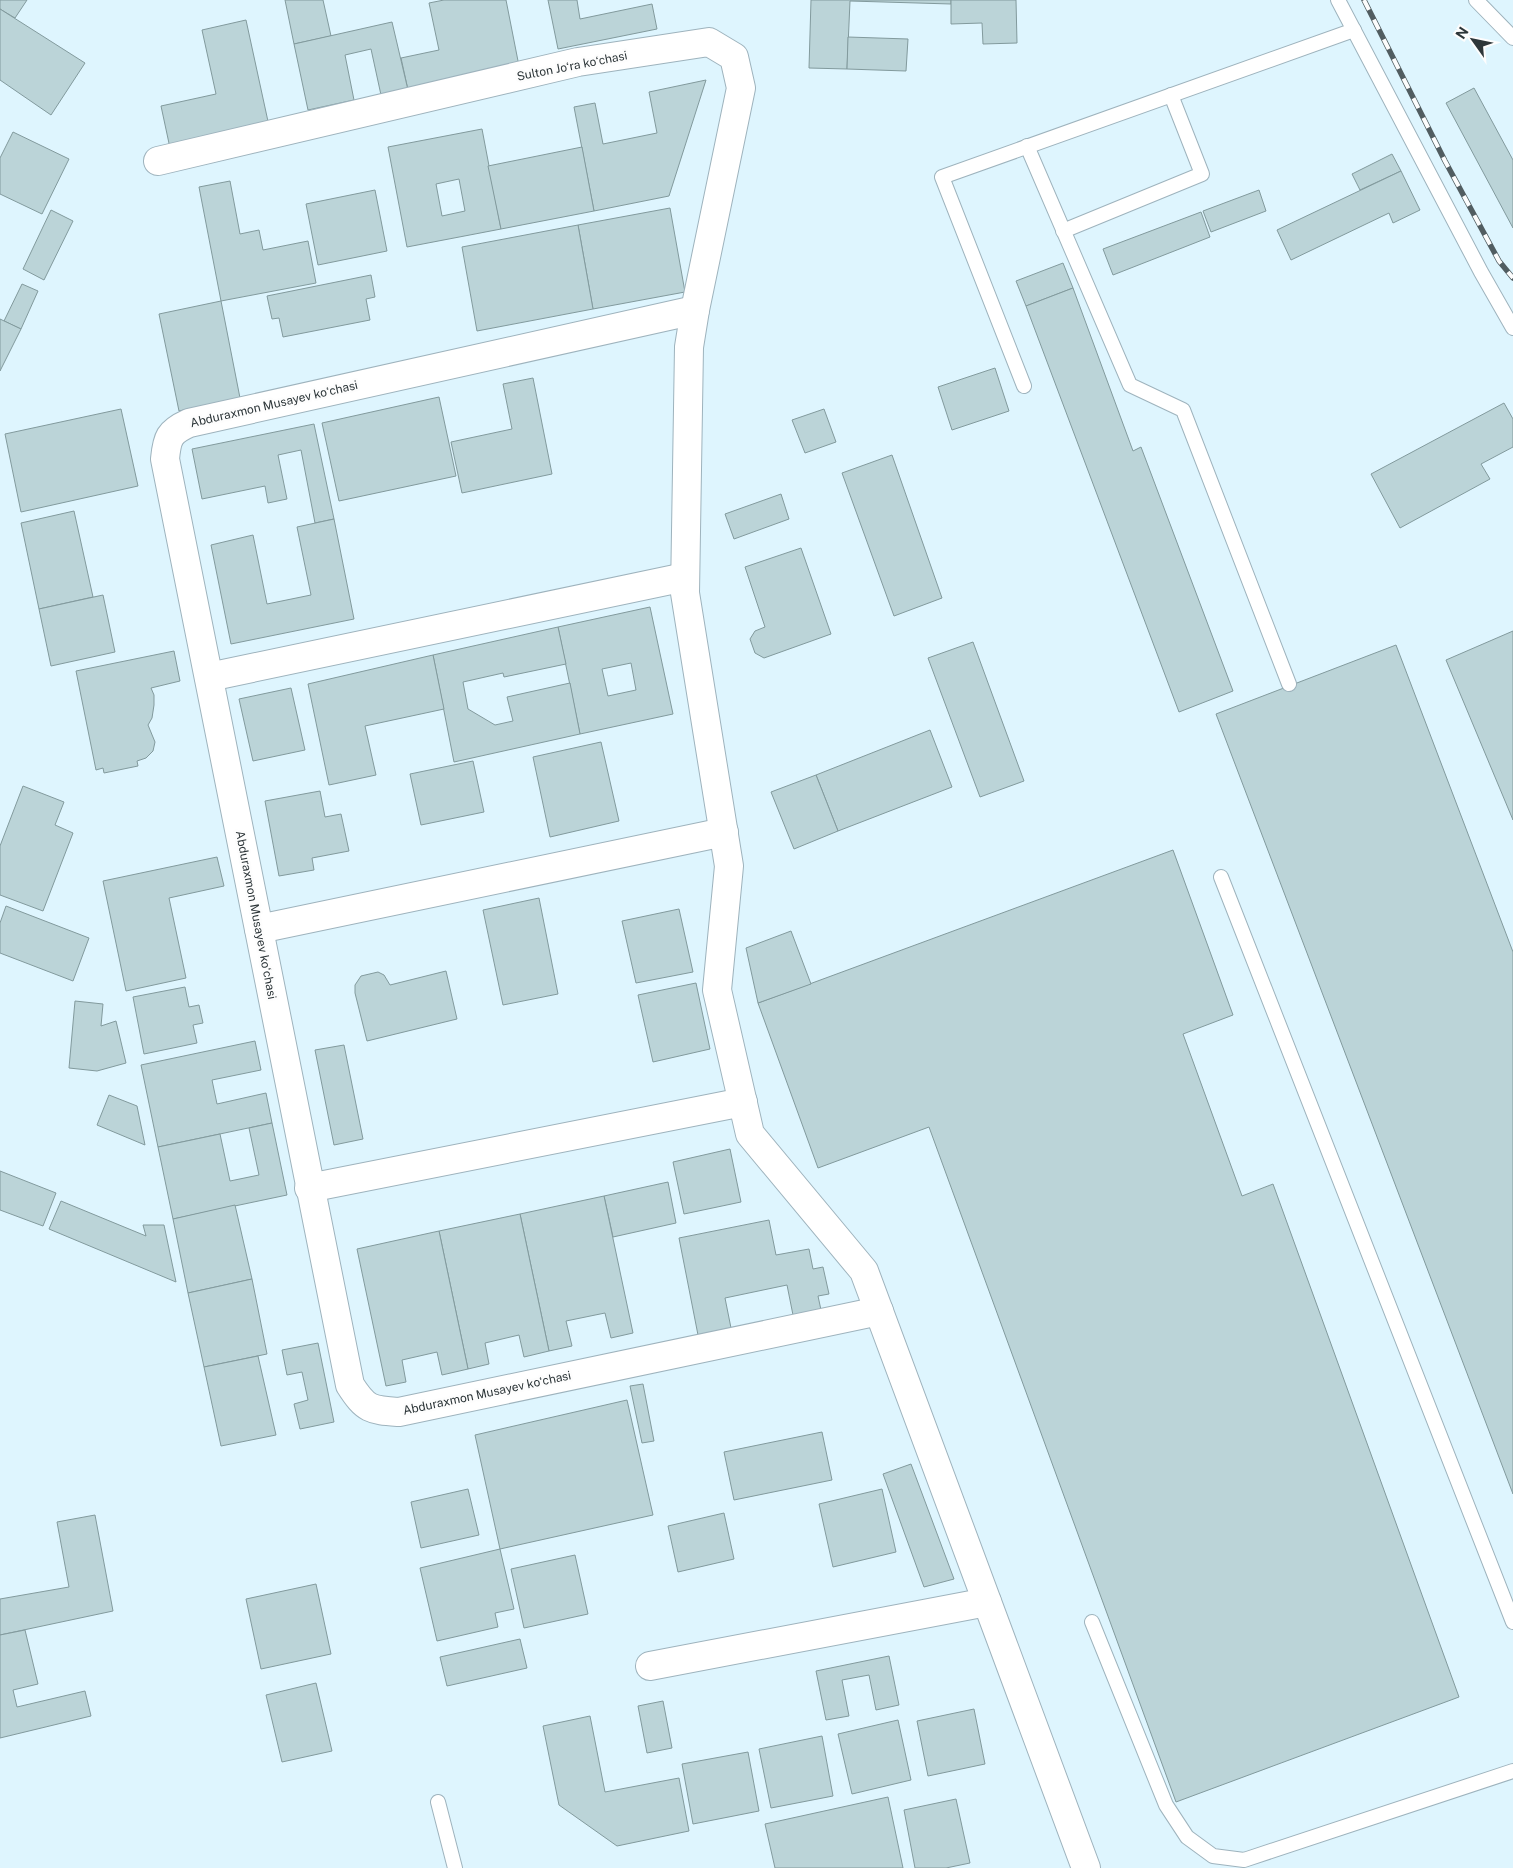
<svg xmlns="http://www.w3.org/2000/svg" width="1513" height="1868" font-family="'Public Sans',sans-serif">
<style>
.building{fill:#bbd4d8;stroke:#829a9d;fill-rule:evenodd}
.lines{fill:none;stroke-linecap:round;stroke-linejoin:round}
.lane-casing{stroke:#9eb3bd;stroke-width:16}
.street-casing{stroke:#9eb3bd;stroke-width:30}
.lane{stroke:#fff;stroke-width:14}
.street{stroke:#fff;stroke-width:28}
.rail-casing{stroke:#515d61;stroke-width:5.5}
.rail{stroke:#fdfdfd;stroke-width:4;stroke-dasharray:11;stroke-linecap:butt}
.labels{text-anchor:middle;stroke-width:5;stroke-linejoin:round;paint-order:stroke}
.street-label{font-size:12px;fill:#2d3639;stroke:#fdfdfd}
</style>
<rect width="100%" height="100%" fill="#def5fe"/>
<!-- building -->
<g class="building">
<path d="M0 0H27L15 18 0 9Z"/>
<path d="M285 0H323L331 36 294 44Z"/>
<path d="M444 0H506L519 66 408 90 401 58 439 50 429 3Z"/>
<path d="M548 0H577L580 19 652 4 657 29 558 49Z"/>
<path d="M811 0H951V4L850 1 847 69 809 68Z"/>
<path d="M951 0H1016L1017 43 983 44 982 23 951 24Z"/>
<path d="M0 9 85 63 51 115 0 80Z"/>
<path d="M246 20 269 126 170 148 161 106 216 94 202 30Z"/>
<path d="M392 22 408 90 381 95 371 49 345 55 354 100 308 110 294 44Z"/>
<path d="M848 37 908 39 906 71 847 69Z"/>
<path d="M706 80 669 196 594 211 574 107 595 103 603 144 657 133 649 92Z"/>
<path d="M1474 88 1513 160V228L1446 103Z"/>
<path d="M482 129 501 229 407 247 388 147ZM459 179 465 211 442 216 436 184Z"/>
<path d="M13 132 69 159 42 214 0 194V158Z"/>
<path d="M582 147 594 211 501 229 488 166Z"/>
<path d="M1392 154 1401 171 1360 190 1352 174Z"/>
<path d="M1401 171 1420 210 1393 223 1389 213 1291 260 1277 230Z"/>
<path d="M230 181 240 234 259 230 263 250 308 241 316 283 221 301 199 187Z"/>
<path d="M375 190 387 251 318 265 306 204Z"/>
<path d="M1259 190 1266 211 1211 232 1203 211Z"/>
<path d="M670 208 685 292 593 309 578 225Z"/>
<path d="M51 210 73 221 44 280 23 269Z"/>
<path d="M1201 212 1210 237 1113 275 1103 249Z"/>
<path d="M578 225 593 309 477 331 462 247Z"/>
<path d="M1063 263 1073 288 1026 306 1016 281Z"/>
<path d="M371 275 375 297 366 299 370 320 283 337 279 318 272 319 267 296Z"/>
<path d="M22 284 38 291 21 329 4 321Z"/>
<path d="M1073 288 1133 451 1141 447 1233 691 1179 712 1026 306Z"/>
<path d="M221 301 240 398 179 411 159 314Z"/>
<path d="M0 319 21 329 0 371Z"/>
<path d="M995 368 1009 411 952 430 938 387Z"/>
<path d="M533 378 552 474 462 493 451 442 512 429 503 384Z"/>
<path d="M439 397 456 476 339 501 322 423Z"/>
<path d="M1504 403 1513 419V447L1481 464 1490 479 1400 528 1371 474Z"/>
<path d="M121 409 138 486 21 512 5 434Z"/>
<path d="M824 409 836 442 805 453 792 420Z"/>
<path d="M314 424 334 519 315 523 301 450 278 455 287 499 268 503 265 486 202 499 192 449Z"/>
<path d="M892 455 942 598 894 616 842 473Z"/>
<path d="M781 494 789 519 734 539 725 514Z"/>
<path d="M74 511 93 597 39 609 21 523Z"/>
<path d="M334 519 354 619 231 644 211 545 253 535 267 604 311 595 297 527Z"/>
<path d="M801 548 831 634 764 658 755 653 750 639 755 631 765 627 745 567Z"/>
<path d="M103 595 115 652 51 666 39 609Z"/>
<path d="M650 607 673 714 580 734 558 627ZM631 663 636 690 608 696 602 669Z"/>
<path d="M558 627 566 664 504 677 503 673 463 682 468 709 495 725 513 721 507 697 570 683 580 734 454 762 433 655Z"/>
<path d="M1513 631V820L1446 660Z"/>
<path d="M973 642 1024 781 980 797 928 658Z"/>
<path d="M1396 645 1513 952V1494L1216 714Z"/>
<path d="M174 651 180 681 151 688 154 695V705L152 718 148 725 155 742 153 751 146 758 137 761 138 766 104 773 103 768 96 770 76 671Z"/>
<path d="M433 655 444 709 365 726 376 775 329 785 308 684Z"/>
<path d="M291 688 305 750 253 761 239 699Z"/>
<path d="M930 730 952 787 838 831 816 775Z"/>
<path d="M601 742 619 821 550 837 533 757Z"/>
<path d="M473 761 484 812 421 825 410 774Z"/>
<path d="M816 775 838 831 794 849 771 792Z"/>
<path d="M23 786 64 802 55 825 73 833 43 911 0 895V846Z"/>
<path d="M320 791 325 817 341 814 349 851 312 858 314 870 279 876 265 801Z"/>
<path d="M1173 850 1233 1015 1183 1034 1242 1196 1273 1184 1459 1697 1176 1802 929 1127 818 1168 758 1003Z"/>
<path d="M217 857 224 886 169 898 186 978 126 991 103 881Z"/>
<path d="M539 898 558 994 503 1005 483 910Z"/>
<path d="M6 906 89 938 73 981 0 953V923Z"/>
<path d="M679 909 693 972 636 983 622 921Z"/>
<path d="M791 931 811 984 758 1003 746 948Z"/>
<path d="M446 971 457 1019 367 1041 355 993V985L361 976 378 972 384 975 390 985Z"/>
<path d="M696 983 710 1049 653 1062 638 995Z"/>
<path d="M185 987 189 1007 199 1005 203 1023 193 1025 197 1043 144 1054 133 997Z"/>
<path d="M75 1001 103 1004 101 1026 116 1021 126 1063 97 1071 69 1068Z"/>
<path d="M255 1041 261 1070 212 1080 217 1104 266 1093 272 1123 158 1147 141 1065Z"/>
<path d="M344 1045 363 1139 334 1145 315 1050Z"/>
<path d="M109 1095 137 1106 145 1145 97 1125Z"/>
<path d="M272 1123 287 1195 173 1219 158 1147 220 1134 230 1181 259 1175 249 1128Z"/>
<path d="M730 1149 741 1202 684 1214 673 1162Z"/>
<path d="M0 1171 56 1193 43 1226 0 1210Z"/>
<path d="M668 1182 676 1223 613 1237 604 1196Z"/>
<path d="M604 1196 633 1333 611 1338 605 1313 566 1321 572 1346 549 1351 520 1214Z"/>
<path d="M61 1201 146 1236 143 1225H164L176 1282 49 1229Z"/>
<path d="M235 1205 252 1279 188 1293 173 1219Z"/>
<path d="M520 1214 549 1351 524 1357 519 1335 485 1343 489 1364 468 1369 439 1231Z"/>
<path d="M769 1220 776 1255 809 1249 813 1269 823 1267 829 1294 818 1296 821 1310 793 1315 787 1285 725 1298 731 1328 698 1335 679 1238Z"/>
<path d="M439 1231 468 1369 442 1375 437 1352 402 1360 406 1382 386 1386 357 1249Z"/>
<path d="M252 1279 267 1354 204 1367 188 1293Z"/>
<path d="M318 1343 334 1422 300 1429 294 1404 308 1400 302 1372 287 1375 282 1350Z"/>
<path d="M258 1356 276 1435 221 1446 204 1367Z"/>
<path d="M643 1384 654 1441 642 1443 630 1386Z"/>
<path d="M627 1400 653 1515 500 1549 475 1435Z"/>
<path d="M822 1432 832 1480 734 1500 724 1452Z"/>
<path d="M911 1464 954 1579 924 1587 883 1474Z"/>
<path d="M468 1489 479 1535 421 1548 411 1502Z"/>
<path d="M882 1489 896 1552 833 1567 819 1504Z"/>
<path d="M724 1513 734 1559 678 1572 668 1526Z"/>
<path d="M95 1515 113 1611 0 1635V1599L69 1587 57 1522Z"/>
<path d="M500 1549 514 1609 495 1613 498 1627 437 1641 420 1568Z"/>
<path d="M575 1555 588 1614 524 1628 511 1569Z"/>
<path d="M316 1584 331 1654 261 1669 246 1599Z"/>
<path d="M25 1630 38 1684 13 1690 17 1707 85 1691 91 1716 0 1738V1635Z"/>
<path d="M520 1639 527 1668 447 1686 440 1657Z"/>
<path d="M889 1656 899 1705 876 1710 869 1675 842 1680 849 1716 826 1720 816 1671Z"/>
<path d="M316 1683 332 1751 282 1762 266 1695Z"/>
<path d="M663 1701 672 1748 647 1753 638 1706Z"/>
<path d="M974 1709 985 1764 928 1776 917 1721Z"/>
<path d="M590 1716 605 1792 679 1778 689 1831 617 1846 559 1805 543 1726Z"/>
<path d="M898 1720 911 1780 852 1794 838 1734Z"/>
<path d="M822 1736 833 1796 771 1808 759 1749Z"/>
<path d="M748 1752 759 1811 693 1824 682 1764Z"/>
<path d="M888 1797 903 1868H775L765 1824Z"/>
<path d="M956 1799 970 1863 946 1868H915L904 1810Z"/>
</g>
<g class="lines">
<!-- lane casing -->
<g class="lane-casing">
<g id="lane">
<path d="M1338 0 1481 272 1513 328"/>
<path d="M1476 0 1513 38"/>
<path d="M1027 146 1130 385 1183 410 1289 684"/>
<path d="M1063 231 1202 174 1171 95"/>
<path d="M1024 386 942 177 1354 30"/>
<path d="M1221 877 1513 1622"/>
<path d="M1092 1622 1166 1805 1187 1837 1213 1856 1244 1860 1513 1771"/>
<path d="M438 1802 455 1868"/>
</g>
</g>
<!-- street casing -->
<g class="street-casing">
<g id="street">
<path d="M158 161 578 62 709 42 734 57 741 88 695 310 689 347 685 593 729 866 717 990 750 1134 864 1271 1086 1868"/>
<path d="M695 310 189 423C169 432 167 438 165 459L350 1385C366 1410 371 1410 399 1412L879 1311"/>
<path d="M209 677 685 577"/>
<path d="M259 929 724 832"/>
<path d="M309 1188 743 1102"/>
<path d="M650 1666 987 1602"/>
</g>
</g>
<!-- lane -->
<use href="#lane" class="lane"/>
<!-- street -->
<use href="#street" class="street"/>
<!-- rail casing -->
<g class="rail-casing">
<path id="rail" d="M1364 0 1445 161 1499 261 1513 278"/>
</g>
<!-- rail -->
<use href="#rail" class="rail"/>
</g>
<g class="labels">
<!-- street labels -->
<g class="street-label">
<text transform="translate(572 66) rotate(-11)" y="4">Sulton Joʻra koʻchasi</text>
<text transform="translate(274 404) rotate(-13)" y="4">Abduraxmon Musayev koʻchasi</text>
<text transform="translate(256 915) rotate(79)" y="4">Abduraxmon Musayev koʻchasi</text>
<text transform="translate(487 1393) rotate(-12)" y="4">Abduraxmon Musayev koʻchasi</text>
</g>
</g>
<!-- north arrow -->
<g transform="translate(1473 40) rotate(303)" stroke="#fdfdfd" stroke-width="4" paint-order="stroke">
<path d="M0-4L9 19L0 12L-9 19Z" fill="#2d3639"/>
<text y="-8" font-size="14" font-weight="bold" text-anchor="middle" fill="#2d3639">N</text>
</g>
</svg>
